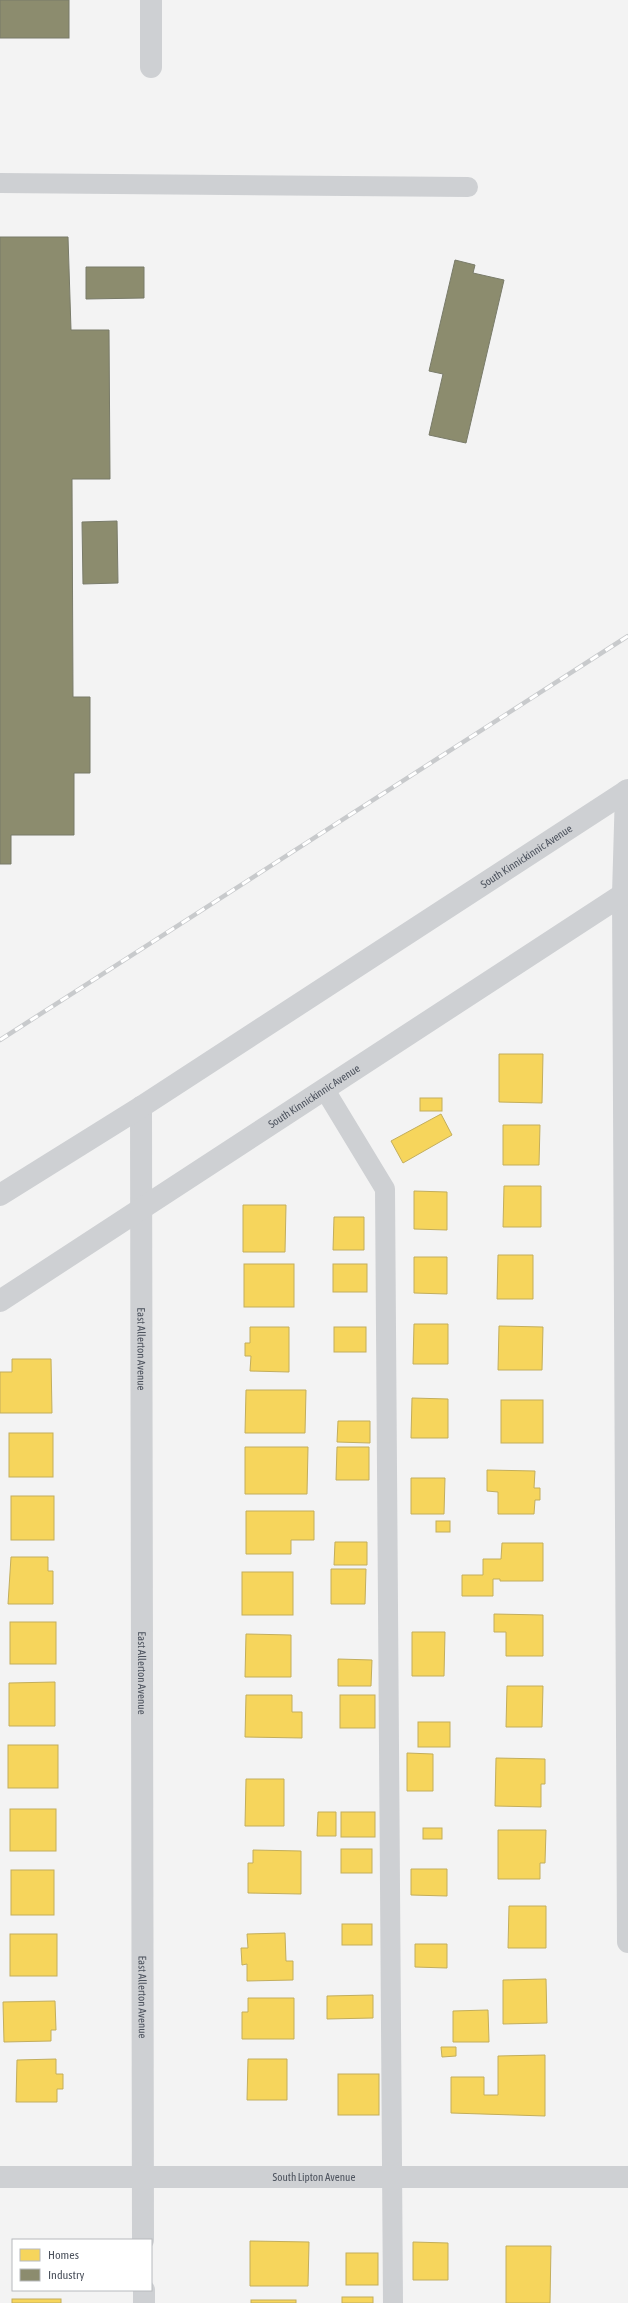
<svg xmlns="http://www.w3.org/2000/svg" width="628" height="2303" font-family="'Asap Condensed',sans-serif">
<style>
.homes{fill:#f6d55c;stroke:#c3ae5c}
.industry{fill:#8c8c6e;stroke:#797b69}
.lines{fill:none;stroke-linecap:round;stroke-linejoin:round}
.service{stroke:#ced0d3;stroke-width:20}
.minor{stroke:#ced0d3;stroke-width:22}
.tertiary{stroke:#ced0d3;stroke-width:22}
.rail-casing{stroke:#c8cacc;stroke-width:4.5}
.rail{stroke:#fff;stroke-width:3;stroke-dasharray:9;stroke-linecap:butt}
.labels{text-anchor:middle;stroke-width:4;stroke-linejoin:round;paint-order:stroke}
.street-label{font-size:11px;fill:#4c525d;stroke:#fff}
</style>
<rect width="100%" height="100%" fill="#f3f3f3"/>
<!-- homes -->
<g class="homes">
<path d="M499 1054H543L542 1103 499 1102Z"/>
<rect x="420" y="1098" width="22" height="13"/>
<path d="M441 1114 452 1135 403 1163 391 1141Z"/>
<path d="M503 1125H540L539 1165H503Z"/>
<path d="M504 1186H541V1227H503Z"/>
<path d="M414 1191 447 1192V1230L414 1229Z"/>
<path d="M243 1205H286L285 1252H243Z"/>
<path d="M334 1217H364V1250H333Z"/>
<path d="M498 1255H533V1299H497Z"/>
<path d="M414 1257H447V1294L414 1293Z"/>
<rect x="244" y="1264" width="50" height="43"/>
<rect x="333" y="1264" width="34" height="28"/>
<path d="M414 1324H448V1364H413Z"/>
<path d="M499 1326 543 1327 542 1370H498Z"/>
<path d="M250 1327H289V1372L250 1371 251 1356H245V1343H250Z"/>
<rect x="334" y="1327" width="32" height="25"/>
<path d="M12 1359H51L52 1413H0V1372H12Z"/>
<path d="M246 1390H306L305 1433H245Z"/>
<path d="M412 1398 448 1399V1438H411Z"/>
<rect x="501" y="1400" width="42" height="43"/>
<path d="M338 1421H370V1443L337 1442Z"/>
<rect x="9" y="1433" width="44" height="44"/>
<path d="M245 1447H308L307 1494H245Z"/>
<path d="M337 1447H369V1480H336Z"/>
<path d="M487 1470 535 1471 534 1488H540V1500H535L534 1514H498V1492L487 1491Z"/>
<path d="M411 1478H445L444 1514H411Z"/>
<rect x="11" y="1496" width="43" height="44"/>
<path d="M246 1511H314V1540H291V1554H246Z"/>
<rect x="436" y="1521" width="14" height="11"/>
<path d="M335 1542H367V1565H334Z"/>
<path d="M502 1543H543V1581H500V1579H493V1596H462V1575H483V1559H501Z"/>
<path d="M11 1557H48V1571H53V1604H8Z"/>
<path d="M331 1569H366L365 1604H331Z"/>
<rect x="242" y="1572" width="51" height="43"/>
<path d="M494 1614 543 1615V1656H506V1632H494Z"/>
<rect x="10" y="1622" width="46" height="42"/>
<path d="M412 1632H445L444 1676H412Z"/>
<path d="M246 1634 291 1635V1677H245Z"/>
<path d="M338 1659 372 1660 371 1686H338Z"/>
<path d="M55 1682V1726H9V1683Z"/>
<path d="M507 1686H543L542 1727H506Z"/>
<path d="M246 1695H292V1712H302V1738L245 1737Z"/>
<rect x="340" y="1695" width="35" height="33"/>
<rect x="418" y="1722" width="32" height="25"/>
<rect x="8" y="1745" width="50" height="43"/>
<path d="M407 1753 433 1754V1791H407Z"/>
<path d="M496 1758 545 1759V1784H541V1807L495 1806Z"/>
<path d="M246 1779H284V1826H245Z"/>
<rect x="10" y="1809" width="46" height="42"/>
<path d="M318 1812H336V1836H317Z"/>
<rect x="341" y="1812" width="34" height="25"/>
<rect x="423" y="1828" width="19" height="11"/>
<path d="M498 1830H546L545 1863H540V1879H498Z"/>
<rect x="341" y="1849" width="31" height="24"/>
<path d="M253 1850 301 1851V1894L248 1893V1863H253Z"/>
<path d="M411 1869H447V1896L411 1895Z"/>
<rect x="11" y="1870" width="43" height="45"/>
<path d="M509 1906H546V1948H508Z"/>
<rect x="342" y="1924" width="30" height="21"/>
<path d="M285 1933 286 1961H293V1980L247 1981V1964L242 1965 241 1948H248L247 1934Z"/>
<rect x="10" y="1934" width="47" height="42"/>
<path d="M415 1944H447V1968L415 1967Z"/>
<path d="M546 1979 547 2023 503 2024V1980Z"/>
<path d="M373 1995V2018L327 2019V1996Z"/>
<path d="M248 1998H294V2039H242V2012H248Z"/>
<path d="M55 2001 56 2030H51V2041L4 2042 3 2002Z"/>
<path d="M488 2010 489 2042H453V2011Z"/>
<path d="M441 2047H456V2056L442 2057Z"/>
<path d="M545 2055V2116L451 2113V2077H484V2095H498V2056Z"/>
<path d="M56 2059V2074H63V2089H57V2102H16L17 2060Z"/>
<path d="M248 2059H287V2100H247Z"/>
<rect x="338" y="2074" width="41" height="41"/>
<path d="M250 2241 309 2242 308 2286H250Z"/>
<path d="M413 2242 448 2243V2280H413Z"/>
<path d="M506 2246H551L550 2303H506Z"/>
<rect x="346" y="2253" width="32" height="32"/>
<rect x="342" y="2297" width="31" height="6"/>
<rect x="12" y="2299" width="49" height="4"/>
<rect x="251" y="2300" width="45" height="3"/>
</g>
<!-- industry -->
<g class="industry">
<rect x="0" y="0" width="69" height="38"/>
<path d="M0 237H68L71 330H109L110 479H72L73 697H90V773H74V835H11V864H0Z"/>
<path d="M455 260 475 265 473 273 504 280 466 443 429 435 443 374 429 371Z"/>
<path d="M86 267H144V298L86 299Z"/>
<path d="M117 521 118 583 83 584 82 522Z"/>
</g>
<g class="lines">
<!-- service -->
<g class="service">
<path d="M0 183 468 187"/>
<path d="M325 1090 385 1189 393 2303"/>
</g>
<!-- minor -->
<g class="minor">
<path d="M151 0V67"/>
<path d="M626 791 623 894 628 1942"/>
<path id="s1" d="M141 1107 143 2240"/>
<path id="s2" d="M0 1301 628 891"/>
<path id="s3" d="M0 2177H628"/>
<path d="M144 2290V2303"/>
</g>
<!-- tertiary -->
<path class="tertiary" id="s4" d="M0 1195 141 1107 628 790"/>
<!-- rail casing -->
<g class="rail-casing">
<path id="rail" d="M0 1040 628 636"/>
</g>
<!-- rail -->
<use href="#rail" class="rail"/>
</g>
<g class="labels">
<!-- street labels -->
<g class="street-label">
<text dy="4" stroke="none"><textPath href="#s4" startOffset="626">South Kinnickinnic Avenue</textPath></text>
<text dy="4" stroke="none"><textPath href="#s2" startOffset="375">South Kinnickinnic Avenue</textPath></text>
<text dy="4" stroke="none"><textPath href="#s1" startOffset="242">East Allerton Avenue</textPath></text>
<text dy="4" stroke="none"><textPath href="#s1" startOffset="566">East Allerton Avenue</textPath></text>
<text dy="4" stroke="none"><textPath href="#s1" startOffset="890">East Allerton Avenue</textPath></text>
<text dy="4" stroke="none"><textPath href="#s3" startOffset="314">South Lipton Avenue</textPath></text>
</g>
</g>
<!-- legend -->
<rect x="12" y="2239" width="140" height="52" fill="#ffffff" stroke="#b7babe"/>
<rect x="20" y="2249" width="20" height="12" fill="#f6d55c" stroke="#b7babe"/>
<text x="48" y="2259" font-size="12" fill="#4c525d">Homes</text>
<rect x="20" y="2269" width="20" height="12" fill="#8c8c6e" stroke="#b7babe"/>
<text x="48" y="2279" font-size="12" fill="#4c525d">Industry</text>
</svg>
